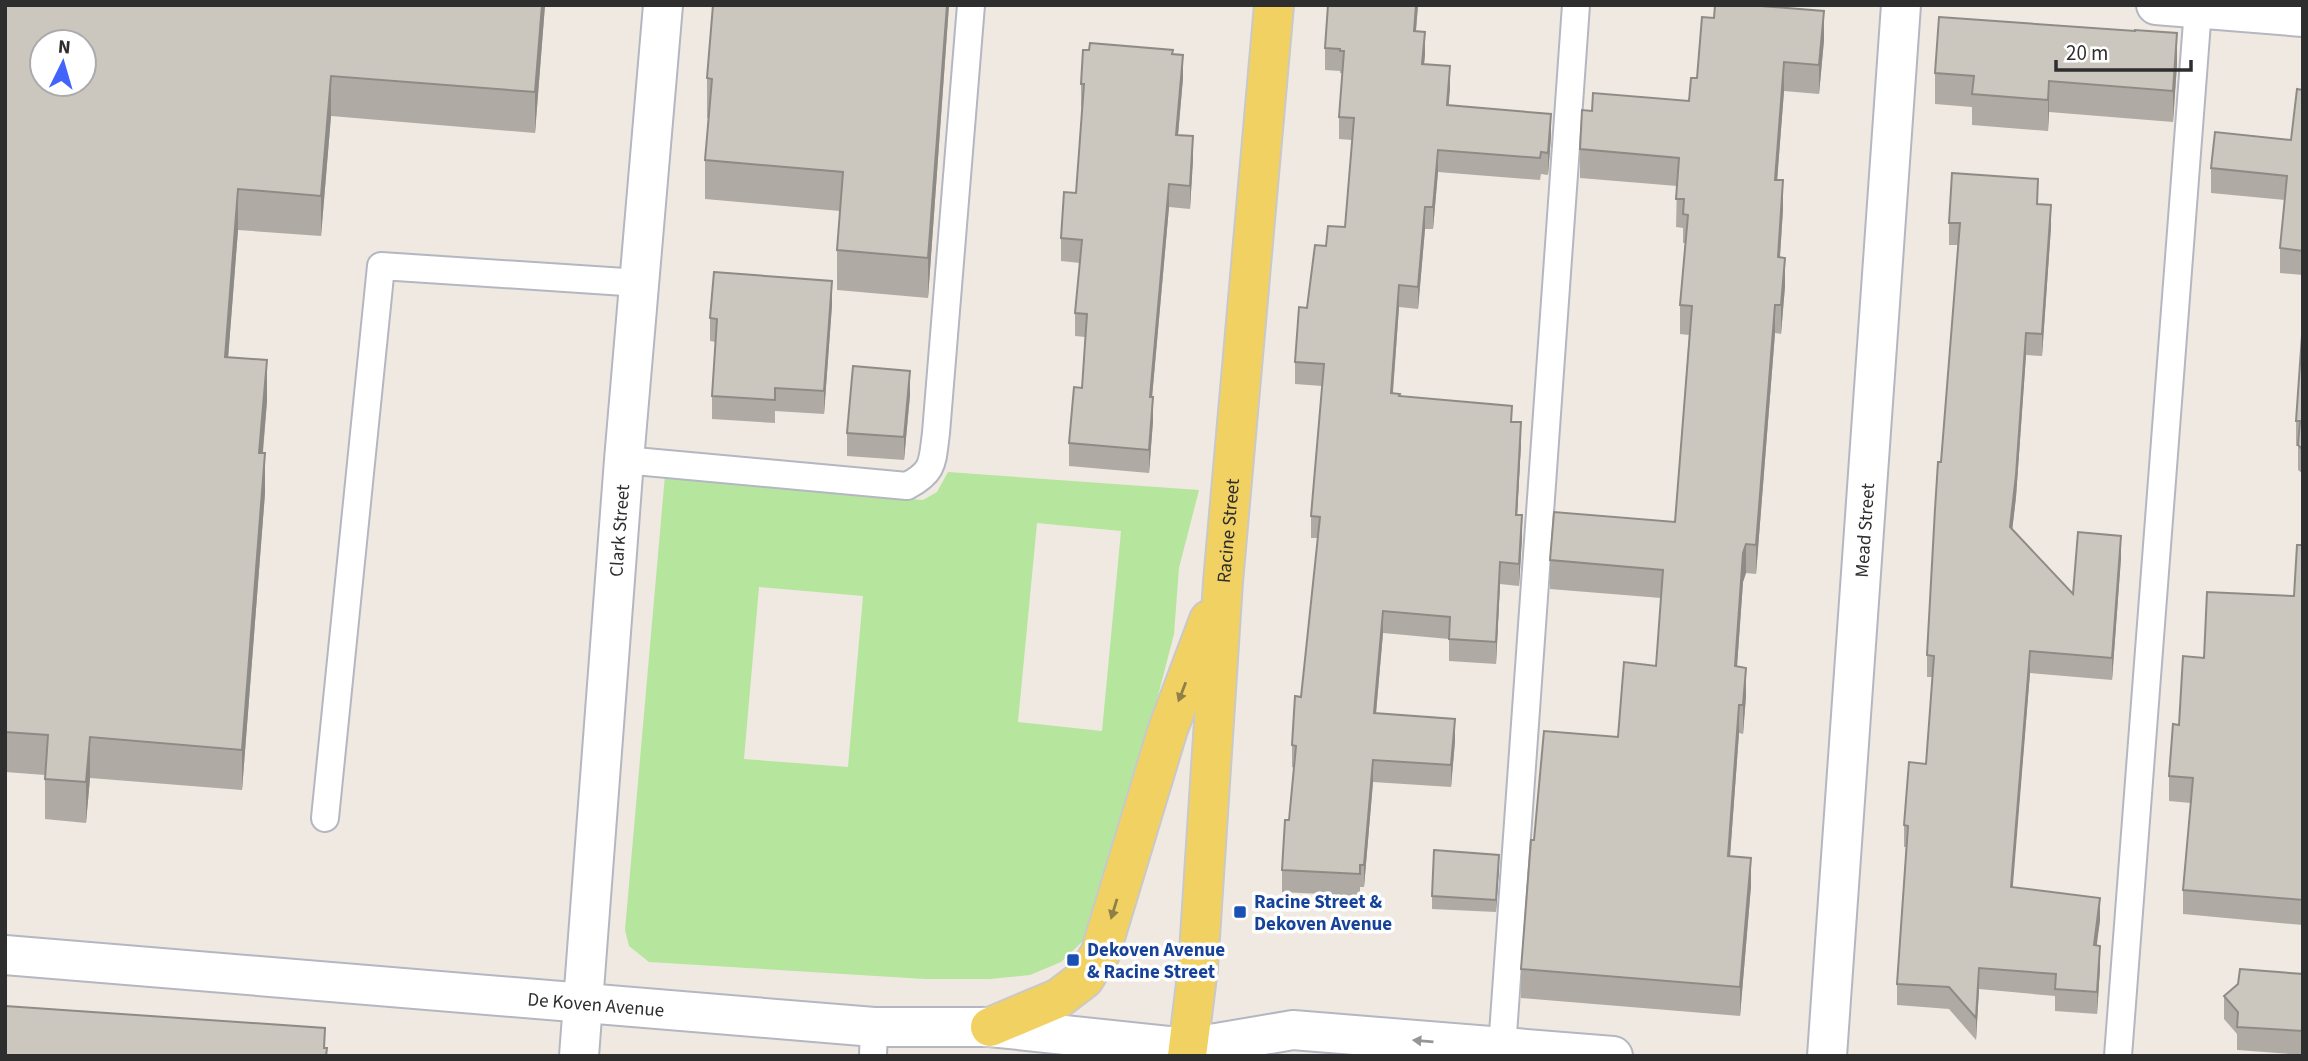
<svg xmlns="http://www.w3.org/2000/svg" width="2308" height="1061" font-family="'Source Sans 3',sans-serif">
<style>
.green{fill:#b6e59e;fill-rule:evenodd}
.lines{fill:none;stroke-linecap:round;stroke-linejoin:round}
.service-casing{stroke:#b4b7c1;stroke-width:30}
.minor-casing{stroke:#b4b7c1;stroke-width:42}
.tertiary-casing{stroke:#b4b7c1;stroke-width:42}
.primary-casing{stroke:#c9c9c9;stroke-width:42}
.service{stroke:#fff;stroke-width:26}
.minor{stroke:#fff;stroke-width:38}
.tertiary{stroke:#fff;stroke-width:38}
.primary{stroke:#f2d163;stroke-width:38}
.wall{fill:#afaba4}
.shaded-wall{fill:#8e8b86}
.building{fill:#cbc7bf;stroke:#8e8b86;stroke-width:2;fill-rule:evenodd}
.oneway{fill:#908048}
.oneway2{fill:#969696}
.transit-dot{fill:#1a4fb4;stroke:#fff;stroke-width:2.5}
.labels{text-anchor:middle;stroke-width:7;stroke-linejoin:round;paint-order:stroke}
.street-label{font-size:19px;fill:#2e2e2e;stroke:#fff}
.transit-label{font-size:19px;font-weight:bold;fill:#164399;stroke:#fff;text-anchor:start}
</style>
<rect width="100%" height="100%" fill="#efe9e1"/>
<!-- green -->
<path class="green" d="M948 472 1199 490 1179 568 1174 634 1107 893 1082 942 1061 962 1030 975 990 979H925L649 962 629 946 625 930 665 475 923 500 937 492ZM1037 523 1121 531 1102 731 1018 722ZM759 587 863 596 848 767 744 759Z"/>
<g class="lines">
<!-- service casing -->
<g class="service-casing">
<g id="service">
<path d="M624 460 907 486C935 471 932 462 936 433L971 5"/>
<path d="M325 818 381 266 640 283"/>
<path d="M1502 1048 1576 5"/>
<path d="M873 1056 874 1027"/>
<path d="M2118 1056 2198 9"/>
</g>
</g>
<!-- minor casing -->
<g class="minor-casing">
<g id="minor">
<path d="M2156 5 2303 17"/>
<path id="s1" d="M579 1056 624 460 663 5"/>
<path id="s2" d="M1827 1056 1901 5"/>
</g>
</g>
<!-- tertiary casing -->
<g class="tertiary-casing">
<g id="tertiary">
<path id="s3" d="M5 955 874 1027H990L1187 1048 1205 1056"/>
<path d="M1187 1048 1293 1030 1613 1056"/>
</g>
</g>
<!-- primary casing -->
<g class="primary-casing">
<g id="primary">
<path d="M990 1027 1059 998 1084 979 1100 954 1168 729 1209 620"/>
<path id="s4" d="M1187 1056 1198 968 1223 582 1274 5"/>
</g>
</g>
<!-- service -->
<use href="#service" class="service"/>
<!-- minor -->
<use href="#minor" class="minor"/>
<!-- tertiary -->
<use href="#tertiary" class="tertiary"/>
<!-- primary -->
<use href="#primary" class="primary"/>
</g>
<!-- wall -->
<g class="wall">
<path d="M5 5H545L535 133 331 116 321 236 238 230 228 357 267 401 263 453 265 493 242 790 90 778 86 823 45 819V775L5 772Z"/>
<path d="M713 5H949L928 298 837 290V250L840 211 705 199V160L709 118H707V78Z"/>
<path d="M1418 5 1416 31 1425 54 1424 64 1450 88 1448 105 1551 136 1548 175 1541 174 1540 180 1438 172 1433 229H1425L1418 309 1399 307 1393 393 1400 396 1512 422 1521 444 1517 515 1522 538 1519 586 1500 584 1496 664 1449 661V639L1383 633 1376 714 1455 741 1451 787 1373 782 1364 887H1360V896L1282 892V870L1289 820 1294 768 1292 767V745L1301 697 1318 538H1311V516L1322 386 1295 384V362L1307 308 1326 246 1345 227 1352 140 1339 139V117L1342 73H1340V71L1325 70V48Z"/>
<path d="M1824 40 1819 94 1784 91 1777 180 1783 209 1780 257 1785 286 1781 334 1775 333 1756 574 1746 573 1743 582 1737 666 1746 696 1743 734 1739 733 1730 856 1751 886 1740 1016 1521 998V969L1534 840 1618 737 1656 666 1661 598 1550 589V560L1675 522 1689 335 1680 334V305L1685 243H1683V228L1676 227 1677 186 1580 178V149L1592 111 1689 101 1697 78Z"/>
<path d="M1089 50 1173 54 1183 78 1178 135 1193 159 1190 209 1169 207 1152 397 1153 421 1149 473 1069 466V443L1082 388 1085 337 1075 336V313L1080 263 1061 261V238L1076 193 1082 107H1081V84Z"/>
<path d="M2177 64 2173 122 2049 112 2048 131 1972 125V107L1935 104V73Z"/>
<path d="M2303 90V275L2280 273V248L2285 200 2211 193V168L2291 140Z"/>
<path d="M2038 204 2051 227 2042 356 2026 355 2016 497 2012 530 2073 594 2121 558 2112 680 2030 673 2012 887 2100 920 2096 946 2100 968 2097 1014 2055 1011V996L1979 989 1976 1040 1949 1009 1897 1005V984L1906 847H1904V825L1926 764 1932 677H1927V655L1941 462 1958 245H1949V223Z"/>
<path d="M832 305 824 414 775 411V423L712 419V396L716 342 710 341V318Z"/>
<path d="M2303 321V474L2298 470V446H2296V421Z"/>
<path d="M910 395 904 460 847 456V433Z"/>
<path d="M2303 545V925L2183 914V890L2191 803 2169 801V776L2179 725 2204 658 2294 596Z"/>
<path d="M1499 867 1496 912 1432 909V896Z"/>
<path d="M2303 974V1055L2237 1050V1034L2224 1019V996Z"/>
</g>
<!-- shaded-wall -->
<g class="shaded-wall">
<path d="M542 5H545L535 133V92Z"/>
<path d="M947 5H949L928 298V258Z"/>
<path d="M1416 5H1418L1414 53V31Z"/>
<path d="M1824 11V40L1819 94V65Z"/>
<path d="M1425 32V54L1422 86V64Z"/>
<path d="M2177 33V64L2173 122V91Z"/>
<path d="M1183 55V78L1176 158V135Z"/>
<path d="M1784 62V91L1775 208V180Z"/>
<path d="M1450 66V88L1447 127V105Z"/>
<path d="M331 76V116L321 236V196Z"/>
<path d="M2049 81V112L2048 131V100Z"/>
<path d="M1551 114V136L1548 175V153Z"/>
<path d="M1193 136V159L1190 209V186Z"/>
<path d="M1438 150V172L1433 229V207Z"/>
<path d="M1783 180V209L1778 286V257Z"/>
<path d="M1169 184V207L1150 420V397Z"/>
<path d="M238 189V230L225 398V357Z"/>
<path d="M2051 205V227L2042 356V334Z"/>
<path d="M1425 207V229L1418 309V287Z"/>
<path d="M1785 258V286L1781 334V305Z"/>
<path d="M832 281V305L824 414V391Z"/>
<path d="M1399 285V307L1391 415V393Z"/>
<path d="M1775 305V333L1756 574V545Z"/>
<path d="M2026 333V355L2016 497 2010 549V527Z"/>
<path d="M267 360V401L259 494V453Z"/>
<path d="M910 371V395L904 460V437Z"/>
<path d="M1153 397V421L1149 473V450Z"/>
<path d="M1521 422V444L1516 537V515Z"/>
<path d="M265 453V493L242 790V750Z"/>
<path d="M1522 515V538L1519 586V564Z"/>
<path d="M2121 536V558L2112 680V658Z"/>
<path d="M1746 544V573L1743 582 1735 695V666L1743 553Z"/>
<path d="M1500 562V584L1496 664V642Z"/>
<path d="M1383 611V633L1374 735V713Z"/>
<path d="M2030 651V673L2011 909V887Z"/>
<path d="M1746 668V696L1743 734V705Z"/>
<path d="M1739 705V733L1728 884V856Z"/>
<path d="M1455 719V741L1451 787V765Z"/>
<path d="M90 737V778L86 823V782Z"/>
<path d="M1373 760V782L1364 887V865Z"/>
<path d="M1499 855V867L1496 912V900Z"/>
<path d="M1751 858V886L1740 1016V987Z"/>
<path d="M2100 898V920L2094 967V945Z"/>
<path d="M2100 946V968L2097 1014V992Z"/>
<path d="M1979 968V989L1976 1040V1018Z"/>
</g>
<!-- building -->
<g class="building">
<path d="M5 5H542L535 92 331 76 321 196 238 189 225 357 267 360 259 453H265L242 750 90 737 86 782 45 779 48 735 5 732ZM42 42H84V84H42Z"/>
<path d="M713 5H947L928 258 837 250 843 172 705 160 712 79 707 78Z"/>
<path d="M1328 5H1416L1414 31 1425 32 1422 64 1450 66 1447 105 1551 114 1548 153 1541 152 1540 158 1438 150 1433 207H1425L1418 287 1399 285 1391 393 1400 394 1399 396 1512 406 1511 422H1521L1516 515H1522L1519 564 1500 562 1496 642 1449 639 1450 617 1383 611 1374 713 1455 719 1451 765 1373 760 1364 865H1360V874L1282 870 1285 820H1289L1296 746 1292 745 1295 696 1301 697 1320 517 1311 516 1324 364 1295 362 1299 307 1307 308 1315 245 1326 246 1328 226 1345 227 1354 118 1339 117 1344 51H1340V49L1325 48Z"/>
<path d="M1715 5H1748L1824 11 1819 65 1784 62 1775 180H1783L1778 257 1785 258 1781 305H1775L1756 545 1746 544 1743 553 1735 666 1746 668 1743 705H1739L1728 856 1751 858 1740 987 1521 969 1531 840H1534L1544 731 1618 737 1624 662 1656 666 1663 570 1550 560 1554 512 1675 522 1692 306 1680 305 1688 215 1683 214 1684 199H1676L1679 158 1580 149 1582 110 1592 111 1593 93 1689 101 1691 78H1697L1702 17 1714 18Z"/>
<path d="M1939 17 2135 31V30L2177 33 2173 91 2049 81 2048 100 1972 94 1974 76 1935 73Z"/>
<path d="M1090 43 1173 50 1172 54 1183 55 1176 135 1193 136 1190 186 1169 184 1150 397H1153L1149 450 1069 443 1074 387 1082 388 1087 314 1075 313 1082 240 1061 238 1064 192 1076 193 1084 84H1081L1083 50H1089Z"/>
<path d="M2297 89 2303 90V251L2280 248 2287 176 2211 168 2215 132 2291 140Z"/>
<path d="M1952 173 2038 179 2037 204 2051 205 2042 334 2026 333 2016 475 2010 527 2073 594 2078 532 2121 536 2112 658 2030 651 2011 887 2100 898 2094 945 2100 946 2097 992 2055 989 2056 974 1979 968 1976 1018 1949 987 1897 984 1908 826 1904 825 1909 762 1926 764 1934 656 1927 655 1935 509 1938 462H1941L1960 223H1949Z"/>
<path d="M714 272 832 281 824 391 775 388V400L712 396 717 319 710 318Z"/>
<path d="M2303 321V450L2298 445 2300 421H2296Z"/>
<path d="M853 366 910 371 904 437 847 433Z"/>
<path d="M2297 545H2303V900L2183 890 2193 778 2169 776 2173 724 2179 725 2183 656 2204 658 2207 592 2294 596Z"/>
<path d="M1434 850 1499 855 1496 900 1432 896Z"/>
<path d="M2240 969 2303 974V1031L2237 1027 2238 1012 2224 996 2238 984Z"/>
<path d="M5 1006 325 1028 324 1048H327L326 1056H5Z"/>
</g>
<!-- one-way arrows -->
<defs><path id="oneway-solid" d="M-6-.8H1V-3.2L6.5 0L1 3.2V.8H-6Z" transform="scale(1.75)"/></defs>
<g class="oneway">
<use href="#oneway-solid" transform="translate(1182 692) rotate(111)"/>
<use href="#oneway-solid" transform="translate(1114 909) rotate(107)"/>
</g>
<use class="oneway2" href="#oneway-solid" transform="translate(1423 1041) rotate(-175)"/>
<!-- markers -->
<g class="transit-dot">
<rect x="1233" y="905" width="14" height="14" rx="3.5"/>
<rect x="1066" y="953" width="14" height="14" rx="3.5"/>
</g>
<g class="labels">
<!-- street labels -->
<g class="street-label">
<text dy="7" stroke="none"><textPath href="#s1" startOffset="527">Clark Street</textPath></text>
<text dy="7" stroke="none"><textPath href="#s4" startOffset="527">Racine Street</textPath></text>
<text dy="7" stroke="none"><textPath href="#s2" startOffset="527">Mead Street</textPath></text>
<text dy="7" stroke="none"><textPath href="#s3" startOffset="593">De Koven Avenue</textPath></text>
</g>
<!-- transit labels -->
<g class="transit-label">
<text x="1254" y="908">Racine Street &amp;<tspan x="1254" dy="22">Dekoven Avenue</tspan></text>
<text x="1087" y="956">Dekoven Avenue<tspan x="1087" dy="22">&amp; Racine Street</tspan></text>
</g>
</g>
<!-- border -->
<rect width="2308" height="1061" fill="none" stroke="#2e2e2e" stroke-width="14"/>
<!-- north arrow -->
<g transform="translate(63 63) rotate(5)"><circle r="33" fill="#ffffff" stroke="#ababab" stroke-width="2"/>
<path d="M0-5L12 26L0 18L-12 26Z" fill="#4264fb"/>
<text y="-10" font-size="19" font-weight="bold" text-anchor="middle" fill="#2e2e2e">N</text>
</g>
<!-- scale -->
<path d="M2056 60v10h135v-10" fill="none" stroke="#2e2e2e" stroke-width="3.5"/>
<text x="2066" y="60" font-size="21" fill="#2e2e2e" stroke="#ffffff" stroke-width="5" paint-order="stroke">20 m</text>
</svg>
